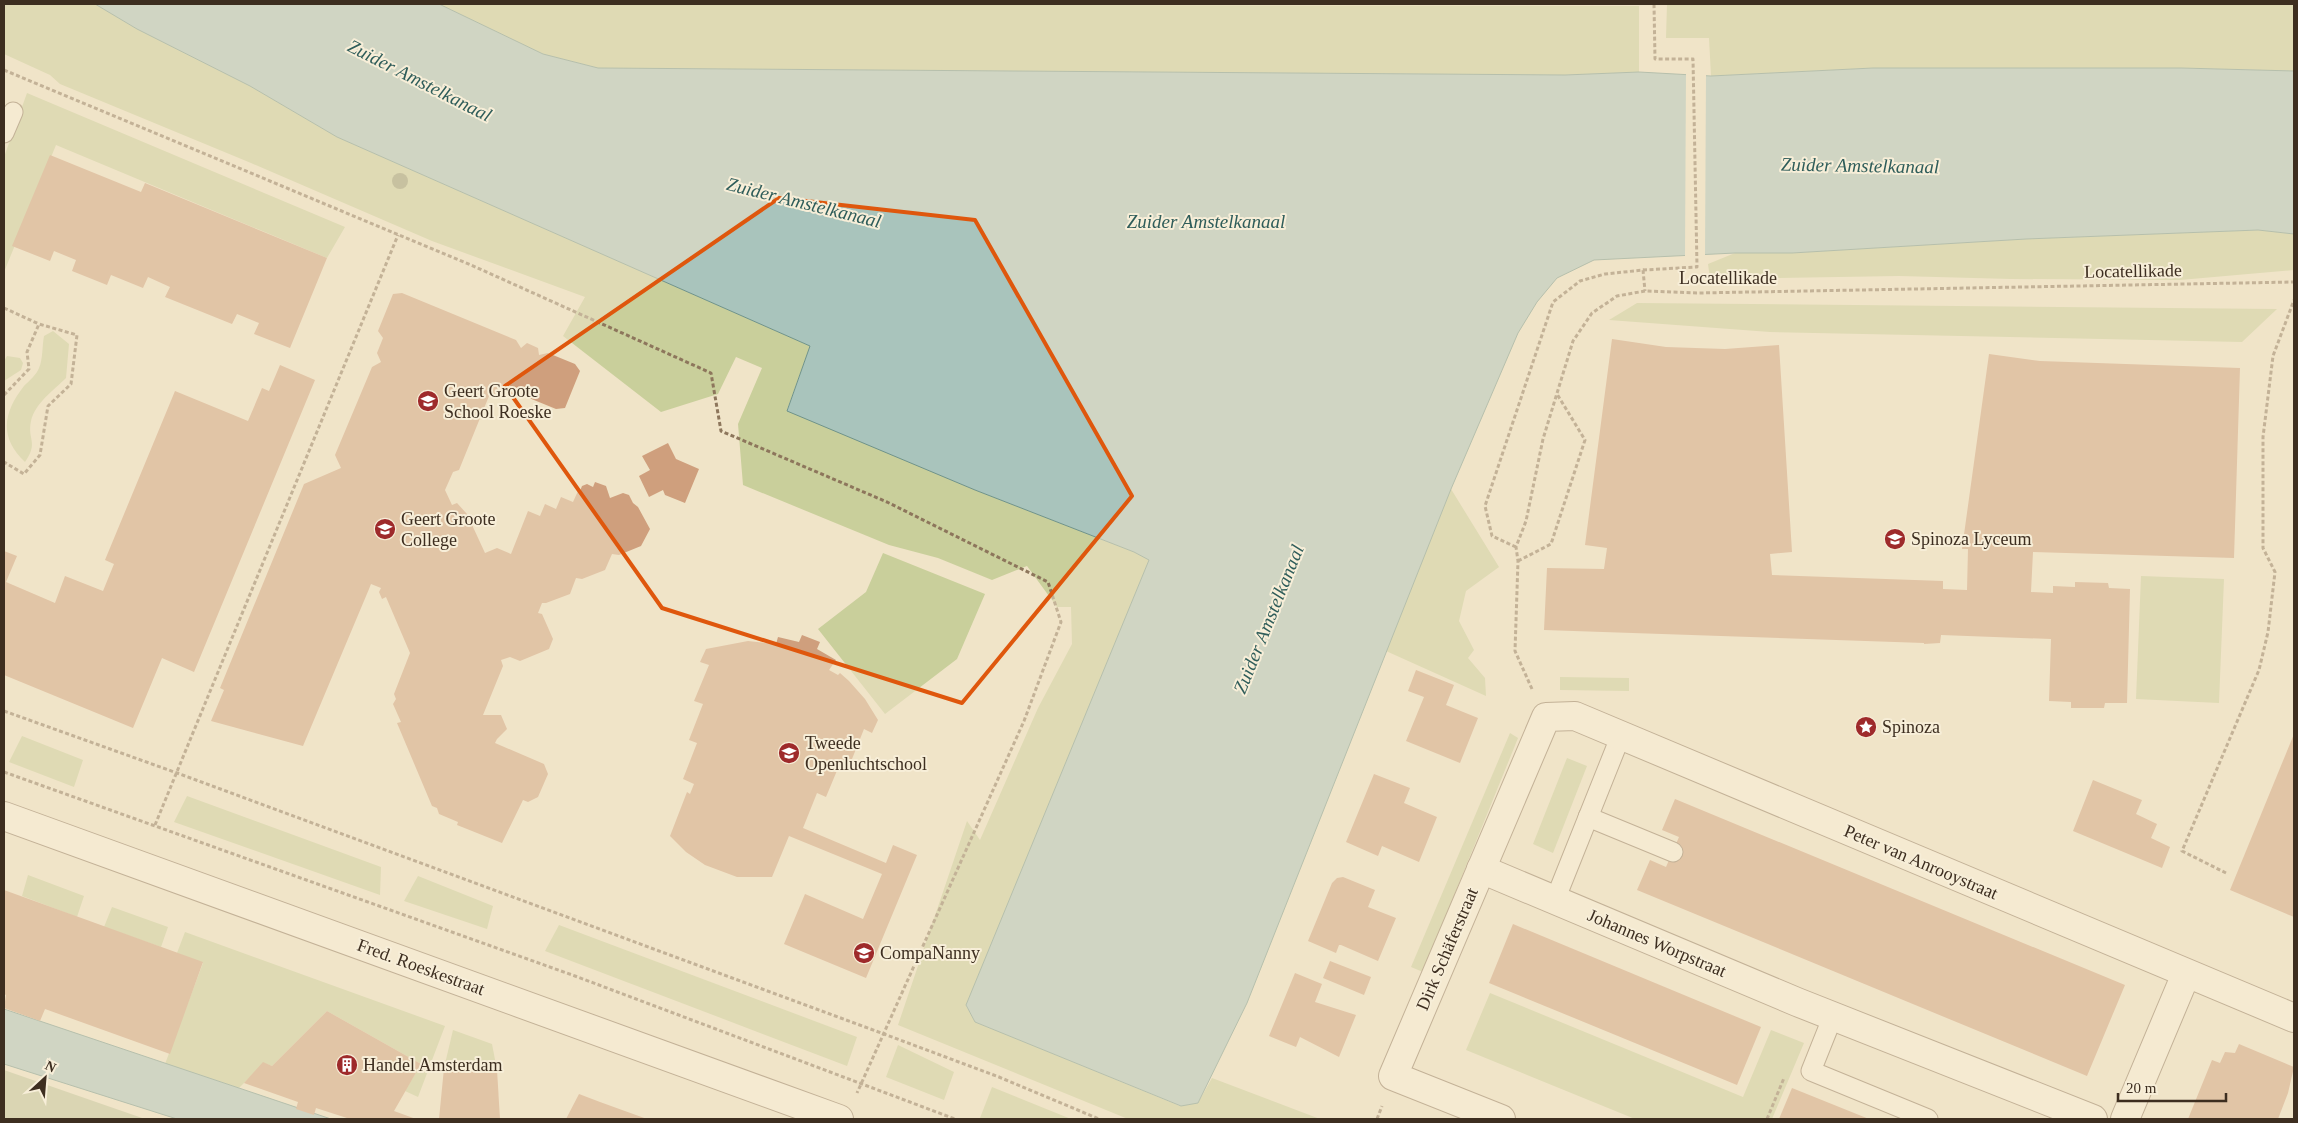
<svg xmlns="http://www.w3.org/2000/svg" width="2298" height="1123" font-family="Georgia,serif">
<style>
.green{fill:#c9cf9b}
.cemetery{fill:#bfc49a}
.water{fill:#a9c4bc;stroke:#6f938a}
.pier{fill:#f0e4c8}
.building{fill:#cf9f7d}
.lines{fill:none;stroke-linecap:round;stroke-linejoin:round}
.service-casing{stroke:#8d765c;stroke-width:21}
.minor-casing{stroke:#8d765c;stroke-width:30}
.path{stroke:#8d765c;stroke-width:3;stroke-dasharray:4 2.5;stroke-linecap:butt}
.service{stroke:#faf1dc;stroke-width:19}
.minor{stroke:#faf1dc;stroke-width:28}
.tree{fill:#96986f}
.marked{fill:none;stroke:#df570d;stroke-width:4;stroke-linejoin:round}
.labels{text-anchor:middle;stroke-width:4;stroke-linejoin:round;paint-order:stroke}
.street-label{font-size:18px;fill:#3d2e20;stroke:#f7eed8}
.poi-label{font-size:18px;fill:#3d2e20;stroke:#f7eed8;text-anchor:start}
.water-label{font-size:19px;font-style:italic;fill:#2f5d5a;stroke:#f7eed8}
</style>
<rect width="100%" height="100%" fill="#f0e4c8"/>
<!-- green -->
<g class="green">
<path d="M4 4H95L137 29 250 86 337 137 810 346 787 410 975 490 1134 552 1149 560 966 1006 975 1022 1180 1106 1198 1103 1212 1078 1320 1119H1128L898 1025 967 821 980 840 1038 708 1072 644 1071 607H1057L1027 566 992 580 938 558 889 545 743 485 738 424 762 368 736 357 718 394 661 412 563 336 585 297 432 241 251 163 60 84 50 75 4 54Z"/>
<path d="M439 4 1639 6V72L1565 75 598 68 543 54Z"/>
<path d="M1667 4H2294V71L2181 68H1873L1711 76 1709 38H1666Z"/>
<path d="M27 93 345 227 327 258 56 145 4 272V157Z"/>
<path d="M2258 230 2294 234V270L2180 280 2011 279 1899 276 1710 279 1708 264 1735 253H1792L2026 239Z"/>
<path d="M1637 303 2277 309 2242 342 1770 332 1609 320Z"/>
<path d="M53 331 69 344 66 378C54 390 35 403 31 421 27 440 39 442 25 462 0 438 2 414 24 386 29 381 37 374 39 368 43 359 42 346 44 336Z"/>
<path d="M7 356 20 358 23 363 21 370 4 381V361Z"/>
<path d="M1451 489 1499 567 1466 591 1459 621 1474 650 1468 658 1485 678 1486 696 1386 651Z"/>
<path d="M883 553 985 594 957 659 885 714 818 629 866 592Z"/>
<path d="M2141 576 2224 579 2219 703 2136 699Z"/>
<path d="M1560 677 1629 678V691L1560 690Z"/>
<path d="M1510 733 1518 738 1423 972 1411 967Z"/>
<path d="M22 736 83 760 74 787 9 762Z"/>
<path d="M1567 758 1587 766 1553 853 1533 844Z"/>
<path d="M187 796 381 867 380 895 174 822Z"/>
<path d="M28 875 84 896 77 917 22 896Z"/>
<path d="M418 876 493 906 487 929 404 901Z"/>
<path d="M112 907 168 927 161 947 104 927Z"/>
<path d="M559 925 857 1037 847 1066 545 951Z"/>
<path d="M185 932 445 1026 418 1097 405 1091 421 1064 327 1011 272 1066 264 1063 239 1088 165 1064 203 963 177 953Z"/>
<path d="M1490 993 1743 1097 1771 1030 1804 1043 1772 1119H1635L1466 1050Z"/>
<path d="M453 1030 492 1044 497 1070 444 1068Z"/>
<path d="M898 1045 954 1072 944 1100 886 1077Z"/>
<path d="M992 1087 1071 1119H985L980 1118Z"/>
</g>
<!-- cemetery -->
<path class="cemetery" d="M4 1070 145 1119H4Z"/>
<!-- water -->
<g class="water">
<path d="M95 4H439L543 54 598 68 1565 75 1639 72 1711 76 1873 68H2181L2294 71V234L2258 230 2026 239 1792 253H1735L1594 260 1557 278 1537 302 1518 333 1451 489 1247 1003 1198 1103 1181 1106 975 1022 966 1005 1149 560 1134 552 975 490 787 411 810 346 337 137 250 86 137 29Z"/>
<path d="M4 1009 331 1119H177L4 1064Z"/>
</g>
<!-- pier -->
<path class="pier" d="M1686 72 1706 73 1705 257 1685 258Z"/>
<!-- building -->
<g class="building">
<path d="M50 155 141 192 145 183 327 258 290 348 254 334 259 323 237 314 232 324 165 297 170 287 148 277 143 288 111 275 107 285 72 271 76 260 54 251 50 261 12 246Z"/>
<path d="M402 293 516 340 521 348 527 343 538 348 539 355 548 353 575 364 580 371 565 408 556 409 529 398 525 392 508 385 507 389 489 396 459 470 453 472 445 490 452 505 457 503 467 514 485 553 497 548 511 554 528 511 540 516 545 504 556 509 561 497 573 502 578 491H580L582 486 587 484 593 487 595 482 606 486 610 498 623 493 629 495 633 503 638 507 650 529 641 546 619 555 612 554 605 570 582 579 576 578 570 594 546 603H542L538 613 542 614 553 639 549 649 520 661 510 657 501 660 503 666 483 715H501L507 729 497 739 495 743 544 764 548 774 538 797 528 802 523 800 502 843 457 825 458 822 439 814 437 808 432 806 397 723 401 722 393 704 396 699 394 694 410 653 386 597 382 599 379 592 381 588 371 584 369 589 303 746 211 721 224 690 220 688 304 484 341 468 335 455 372 367 381 362 377 353 383 338 378 331 393 294Z"/>
<path d="M1612 339 1666 347 1725 349 1779 345 1792 552 1770 554 1772 575 1943 581V589L1967 590 1968 549H1962L1989 354 2040 361 2240 368 2234 558 2033 552 2031 592 2053 593V586L2075 587V582L2108 583 2109 588 2130 589 2127 703H2105L2104 708H2071V702L2049 701 2051 639 1941 635 1940 643 1924 644V643L1544 630 1547 568 1604 569 1607 548 1585 545Z"/>
<path d="M280 365 315 380 194 672 162 658 133 728 4 675V551L17 556 6 582 55 603 65 576 103 591 114 564 105 560 175 391 248 421 262 388 269 391Z"/>
<path d="M668 443 676 459 699 469 685 503 665 495 663 490 649 497 639 476 650 470 642 456Z"/>
<path d="M802 635 820 642 817 649 836 660 829 670 838 675 840 673 849 681 865 699 878 720 872 733 864 729 850 764 841 761 826 797 817 793 803 828 886 863 893 845 917 855 866 978 784 944 805 894 863 919 882 874 789 836 772 877H737L705 865 686 852 670 836 687 792 690 794 694 784 683 779 697 743 689 740 703 704 694 701 709 665 700 662 706 649 748 641 776 644 778 637 799 642Z"/>
<path d="M1416 670 1454 685 1446 705 1478 718 1460 763 1406 741 1424 697 1408 691Z"/>
<path d="M2294 734V917L2230 890Z"/>
<path d="M1374 774 1410 788 1404 803 1437 817 1419 862 1382 846 1378 856 1346 842Z"/>
<path d="M2093 780 2142 800 2136 814 2157 824 2151 838 2170 847 2162 868 2073 831Z"/>
<path d="M1675 799 2125 985 2087 1076 1637 890 1650 860 1666 867 1679 837 1662 830Z"/>
<path d="M1343 877 1375 890 1368 907 1396 918 1378 961 1341 945H1339L1336 953 1308 941 1332 883 1337 878Z"/>
<path d="M4 890 203 962 170 1054 45 1009 40 1021 4 1008 6 995 4 994Z"/>
<path d="M1513 924 1761 1027 1737 1085 1489 983Z"/>
<path d="M1330 961 1371 977 1364 995 1323 978Z"/>
<path d="M1295 973 1322 984 1315 1002 1356 1015 1339 1057 1300 1037 1296 1047 1269 1036Z"/>
<path d="M327 1011 421 1064 394 1111 416 1119H350L316 1108 314 1115 296 1109 298 1102 244 1083 263 1062 272 1066Z"/>
<path d="M2239 1044 2294 1067 2288 1093 2278 1119H2188L2212 1060 2220 1063 2225 1052 2235 1053Z"/>
<path d="M444 1068 497 1070 500 1119H439Z"/>
<path d="M1792 1088 1869 1119H1779Z"/>
<path d="M579 1094 600 1102 647 1119H566Z"/>
</g>
<g class="lines">
<!-- service casing -->
<g class="service-casing">
<g id="service">
<path d="M4 133 13 112"/>
<path d="M1588 817 1673 852"/>
<path d="M1555 900 1621 735"/>
<path d="M1833 1016 1811 1071 1928 1119"/>
</g>
</g>
<!-- minor casing -->
<g class="minor-casing">
<g id="minor">
<path d="M4 816 839 1119"/>
<path d="M1481 869 1797 1002 2093 1119"/>
<path d="M1501 1119 1393 1076 1546 717 1575 716 2294 1018"/>
<path d="M2125 1119 2186 974"/>
</g>
</g>
<!-- path -->
<g class="path">
<path d="M4 70 471 265 711 373 721 431 887 502 1048 582 1061 622 1024 721 857 1093"/>
<path d="M1643 270 1697 267 1693 59H1655L1654 4"/>
<path d="M4 308 39 324"/>
<path d="M4 395 29 369 27 352 39 324 77 335 71 384 48 406 40 455 24 474 4 462"/>
<path d="M1516 547 1492 536 1485 506 1553 302 1580 281 1605 274 1643 270 1645 291"/>
<path d="M1518 561 1551 544 1585 440 1557 394"/>
<path d="M1532 689 1515 651 1518 561 1516 547 1526 521 1543 439 1573 341 1592 313 1617 296 1645 291 1697 293 2294 282"/>
<path d="M4 711 177 773 884 1034 999 1077 1099 1119"/>
<path d="M4 772 575 976 955 1119"/>
<path d="M155 825 398 235"/>
<path d="M2226 873 2182 851 2259 670 2268 632 2275 572 2263 548V437L2273 356 2294 300"/>
<path d="M1377 1119 1382 1106"/>
<path d="M1767 1119 1784 1078"/>
</g>
<!-- service -->
<use href="#service" class="service"/>
<!-- minor -->
<use href="#minor" class="minor"/>
</g>
<!-- trees -->
<circle class="tree" cx="400" cy="181" r="8"/>
<!-- marked area -->
<path d="M0 0H2298V1123H0ZM779 198 975 220 1132 496 962 703 662 608 505 386Z" fill="#f0e4c8" fill-opacity=".55" fill-rule="evenodd"/>
<path class="marked" d="M779 198 975 220 1132 496 962 703 662 608 505 386Z"/>
<!-- icons -->
<defs>
<g id="school-disc" transform="scale(1.125)"><circle r="9.5" fill="#9e2a2b" stroke="#f7eed8"/><path d="M0-5L7-2L0 1L-7-2ZM-4 1L0 2.5L4 1V4Q0 6-4 4Z" fill="#fff"/></g>
<g id="sight-disc" transform="scale(1.125)"><circle r="9.5" fill="#9e2a2b" stroke="#f7eed8"/><path d="M0-6L1.8-2.2L6-1.7L2.9 1.2L3.7 5.4L0 3.3L-3.7 5.4L-2.9 1.2L-6-1.7L-1.8-2.2Z" fill="#fff"/></g>
<g id="building-disc" transform="scale(1.125)"><circle r="9.5" fill="#9e2a2b" stroke="#f7eed8"/><path d="M-4-6H4V6H1V3H-1V6H-4ZM-2.5-4.3h1.7v1.8h-1.7ZM.8-4.3h1.7v1.8H.8ZM-2.5-1h1.7V.8h-1.7ZM.8-1h1.7V.8H.8Z" fill="#fff"/></g>
</defs>
<g fill-rule="evenodd">
<use href="#school-disc" x="428" y="401"/>
<use href="#school-disc" x="385" y="529"/>
<use href="#school-disc" x="1895" y="539"/>
<use href="#sight-disc" x="1866" y="727"/>
<use href="#school-disc" x="789" y="753"/>
<use href="#school-disc" x="864" y="953"/>
<use href="#building-disc" x="347" y="1065"/>
</g>
<g class="labels">
<!-- street labels -->
<g class="street-label">
<text transform="translate(2133 271) rotate(-1)" y="6">Locatellikade</text>
<text x="1728" y="284">Locatellikade</text>
<text transform="translate(1921 862) rotate(23)" y="6">Peter van Anrooystraat</text>
<text transform="translate(1657 943) rotate(23)" y="6">Johannes Worpstraat</text>
<text transform="translate(1447 949) rotate(-67)" y="6">Dirk Schäferstraat</text>
<text transform="translate(421 967) rotate(20)" y="6">Fred. Roeskestraat</text>
</g>
<!-- poi labels -->
<g class="poi-label">
<text x="444" y="397">Geert Groote<tspan x="444" dy="21">School Roeske</tspan></text>
<text x="401" y="525">Geert Groote<tspan x="401" dy="21">College</tspan></text>
<text x="1911" y="545">Spinoza Lyceum</text>
<text x="1882" y="733">Spinoza</text>
<text x="805" y="749">Tweede<tspan x="805" dy="21">Openluchtschool</tspan></text>
<text x="880" y="959">CompaNanny</text>
<text x="363" y="1071">Handel Amsterdam</text>
</g>
<!-- water labels -->
<g class="water-label">
<text transform="translate(420 80) rotate(27)" y="7">Zuider Amstelkanaal</text>
<text transform="translate(1860 165) rotate(1)" y="7">Zuider Amstelkanaal</text>
<text transform="translate(804 202) rotate(14)" y="7">Zuider Amstelkanaal</text>
<text x="1206" y="228">Zuider Amstelkanaal</text>
<text transform="translate(1268 619) rotate(-68)" y="7">Zuider Amstelkanaal</text>
</g>
</g>
<!-- border -->
<rect width="2298" height="1123" fill="none" stroke="#3d2e20" stroke-width="10"/>
<!-- north arrow -->
<g transform="translate(45 1078) rotate(26)" stroke="#f7eed8" stroke-width="4" paint-order="stroke">
<path d="M0-4L9 19L0 12L-9 19Z" fill="#3d2e20"/>
<text y="-8" font-size="14" font-weight="bold" text-anchor="middle" fill="#3d2e20">N</text>
</g>
<!-- scale -->
<path d="M2118 1093v8h108v-8" fill="none" stroke="#3d2e20" stroke-width="2.5"/>
<text x="2126" y="1093" font-size="15" fill="#3d2e20" stroke="#f7eed8" stroke-width="4" paint-order="stroke">20 m</text>
</svg>
